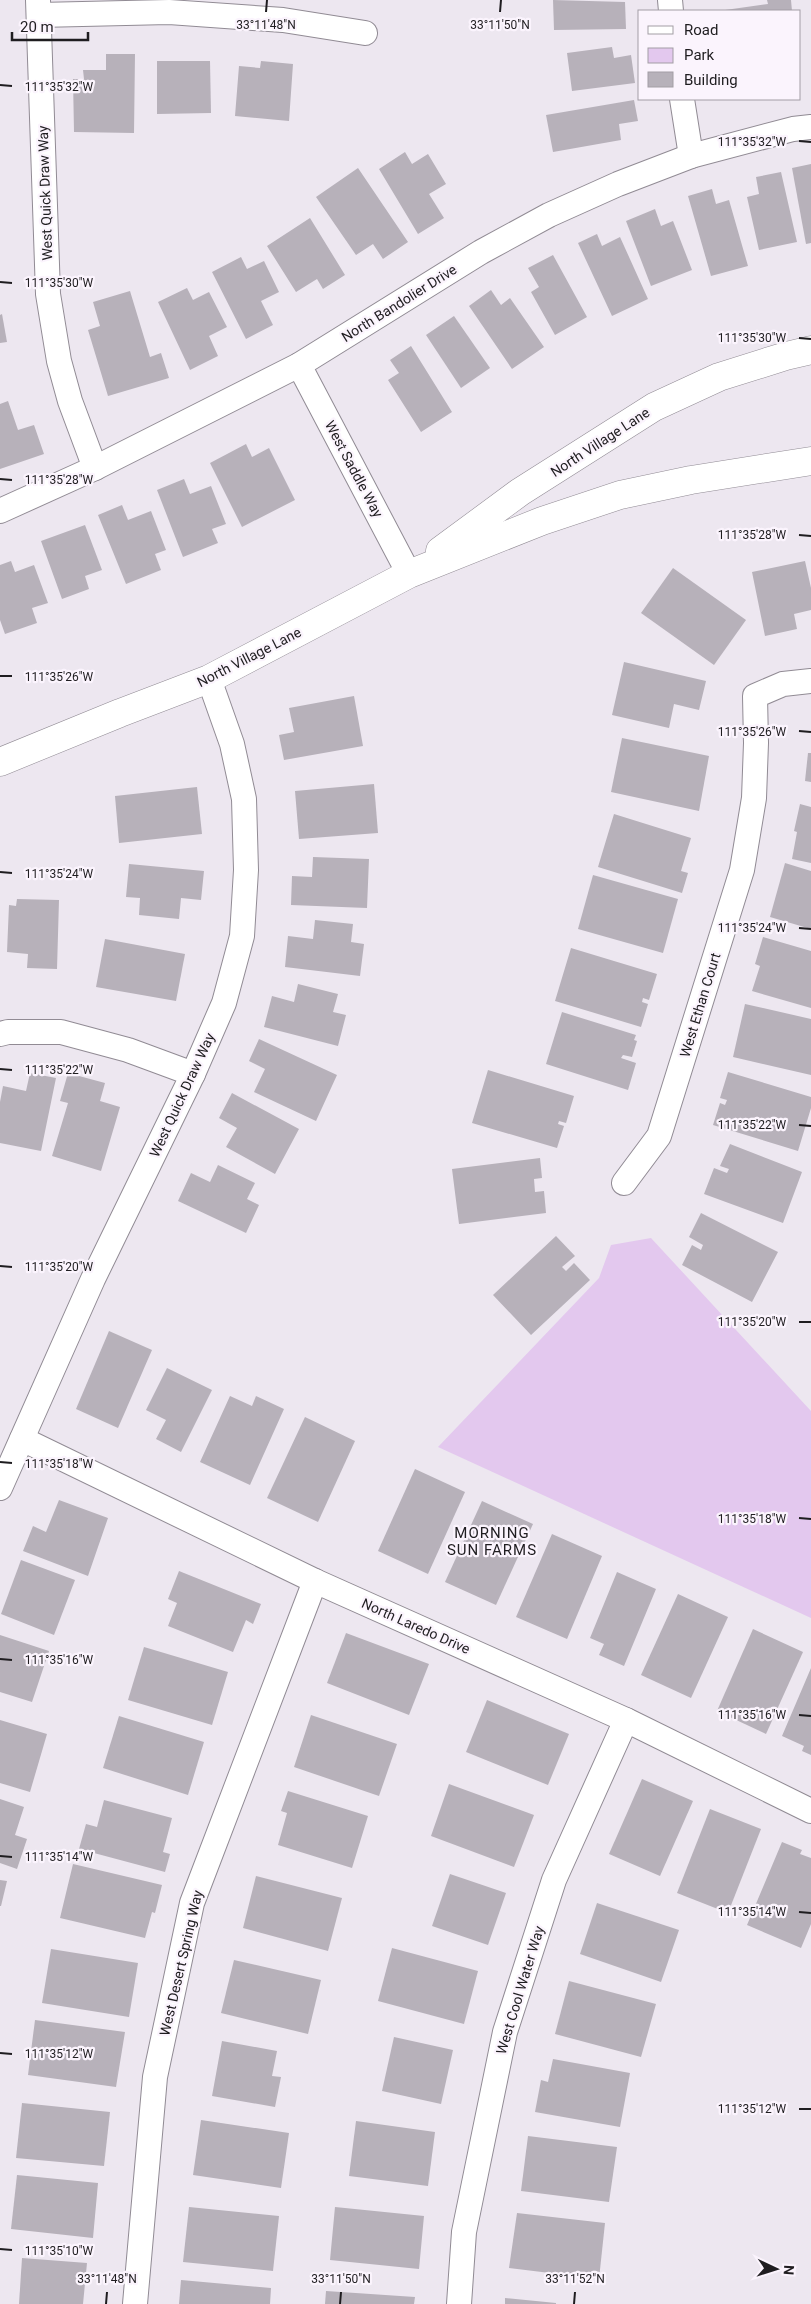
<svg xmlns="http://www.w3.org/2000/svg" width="811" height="2304" font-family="Roboto,sans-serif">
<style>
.green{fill:#e3c8ee}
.building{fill:#b7b1ba}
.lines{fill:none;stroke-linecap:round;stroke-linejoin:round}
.street-casing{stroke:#918b94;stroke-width:26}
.secondary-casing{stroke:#918b94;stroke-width:29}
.street{stroke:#fff;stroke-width:24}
.secondary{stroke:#fff;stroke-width:28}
.ticks{fill:none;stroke:#1f1d20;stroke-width:2}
.labels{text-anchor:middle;stroke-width:4.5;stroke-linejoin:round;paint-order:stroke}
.street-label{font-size:14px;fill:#1f1d20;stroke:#fbf4fd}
.neighbourhood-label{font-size:15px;letter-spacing:1px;fill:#1f1d20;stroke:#fbf4fd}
.ticks-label{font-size:12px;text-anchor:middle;fill:#1f1d20;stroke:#fbf4fd;stroke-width:4.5;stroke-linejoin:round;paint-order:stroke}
</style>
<rect width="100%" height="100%" fill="#ede7f0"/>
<!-- green -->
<path class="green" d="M651 1238 811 1411V1618L438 1447 599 1278 611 1245Z"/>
<!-- building -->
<g class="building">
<path d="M553 0 625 2 626 29 554 30Z"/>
<path d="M767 0H791L792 11H718L768 4Z"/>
<path d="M612 47 614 58 631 55 635 83 572 91 567 53Z"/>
<path d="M106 54H135L134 133 74 132 73 79H84L83 70H106Z"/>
<path d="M157 61H210L211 113 157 114Z"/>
<path d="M261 61 293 64 289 121 235 116 239 66 260 68Z"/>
<path d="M634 100 638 121 619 124 621 140 553 152 546 115Z"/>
<path d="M405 152 412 164 428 154 446 184 429 194 444 218 418 234 379 169Z"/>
<path d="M811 164V243L806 244 792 168Z"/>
<path d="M358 168 408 242 383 259 373 244 356 255 316 197Z"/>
<path d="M781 172 797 242 759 250 747 197 759 194 756 177Z"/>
<path d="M712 189 716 204 729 200 748 266 711 276 688 196Z"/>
<path d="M655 209 661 226 673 221 692 270 651 286 626 221Z"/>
<path d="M310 218 345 275 323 289 317 279 296 292 267 246Z"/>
<path d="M597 234 602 246 620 237 648 299 612 316 578 243Z"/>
<path d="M553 255 587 317 555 335 531 292 539 287 528 268Z"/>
<path d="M241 257 247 269 264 261 279 292 261 301 273 325 246 339 212 272Z"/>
<path d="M187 288 193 300 209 292 227 327 209 336 218 356 190 370 158 302Z"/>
<path d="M491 290 501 305 510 298 544 347 512 369 469 306Z"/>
<path d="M130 291 150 357 161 353 169 378 108 396 88 330 100 326 93 302Z"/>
<path d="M2 314 7 342 0 343V315Z"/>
<path d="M454 316 490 368 461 388 426 335Z"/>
<path d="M411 346 452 412 421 432 388 380 399 373 390 360Z"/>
<path d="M8 401 18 430 34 425 44 454 0 469V404Z"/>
<path d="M246 444 252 457 269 448 295 500 242 527 210 463Z"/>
<path d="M184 479 190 494 211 486 226 524 212 529 218 543 183 557 157 490Z"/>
<path d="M122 505 128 520 151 511 166 550 155 554 161 570 126 584 98 515Z"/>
<path d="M85 525 102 570 85 576 89 589 62 599 41 541Z"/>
<path d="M11 561 15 572 34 565 48 603 32 608 37 623 5 634 0 620V565Z"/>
<path d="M805 561 811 588V610L794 614 797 629 765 636 752 572Z"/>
<path d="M673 568 746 620 714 665 641 613Z"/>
<path d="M624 662 706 681 699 710 674 704 669 728 612 715Z"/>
<path d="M354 696 363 746 284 760 279 735 294 732 289 708Z"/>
<path d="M622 738 709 756 699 811 611 792Z"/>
<path d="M808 753H811V782L805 781Z"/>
<path d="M374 784 378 833 299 839 295 791Z"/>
<path d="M197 787 202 834 119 843 115 796Z"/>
<path d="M800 804 811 807V863L792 859 797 832 794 831Z"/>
<path d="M614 814 691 838 681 871 688 873 682 893 598 867Z"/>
<path d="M313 857 369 859 367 908 291 905 292 876 312 877Z"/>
<path d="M785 863 811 871V929L770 917Z"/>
<path d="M129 864 204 871 201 900 181 898 179 919 139 915 140 898 126 897Z"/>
<path d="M593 875 678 899 663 953 578 929Z"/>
<path d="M17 899 59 900 57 969 27 968 28 954 7 952 9 905 16 906Z"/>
<path d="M315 920 353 924 351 942 364 944 360 976 285 967 288 936 313 939Z"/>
<path d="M763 937 811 951V1008L752 991 760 966 755 964Z"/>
<path d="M105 939 185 954 176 1001 96 987Z"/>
<path d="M571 948 657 974 649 1000 643 998 642 1002 648 1004 641 1027 555 1001Z"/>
<path d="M298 984 338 994 333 1012 346 1015 338 1046 264 1027 272 996 294 1002Z"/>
<path d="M745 1004 811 1019V1075L733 1057Z"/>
<path d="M562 1012 636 1035 634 1040 637 1041 632 1057 623 1055 621 1058 636 1063 628 1090 546 1064Z"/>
<path d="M259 1039 337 1075 316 1121 254 1092 265 1069 249 1061Z"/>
<path d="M488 1070 574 1096 566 1123 559 1121 558 1124 564 1126 557 1148 472 1123Z"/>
<path d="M728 1072 811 1097V1108L798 1151 713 1125 720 1103 725 1105 727 1100 720 1098Z"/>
<path d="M30 1073 56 1078 41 1151 0 1143V1102L3 1086 26 1091Z"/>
<path d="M68 1073 105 1083 100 1101 120 1107 101 1171 52 1156 68 1103 60 1101Z"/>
<path d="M232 1093 299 1129 275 1174 226 1147 237 1128 219 1118Z"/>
<path d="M730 1144 802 1172 783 1223 704 1194 714 1168 727 1173 729 1169 720 1166Z"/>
<path d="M540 1158 542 1178 534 1179 535 1192 544 1191 546 1213 459 1224 452 1169Z"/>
<path d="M218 1165 255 1183 247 1199 259 1205 246 1233 178 1201 191 1173 210 1182Z"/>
<path d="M701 1213 778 1252 752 1302 682 1265 692 1245 701 1250 703 1245 689 1237Z"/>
<path d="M556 1236 575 1256 562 1267 566 1271 574 1263 590 1280 531 1335 493 1295Z"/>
<path d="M109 1331 152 1350 118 1428 76 1409Z"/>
<path d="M167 1368 212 1390 181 1452 156 1439 166 1420 146 1410Z"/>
<path d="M230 1396 252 1406 256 1396 284 1409 250 1485 200 1462Z"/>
<path d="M305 1417 355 1441 318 1522 267 1498Z"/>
<path d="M415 1469 465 1492 428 1574 378 1551Z"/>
<path d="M59 1500 108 1518 88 1576 23 1551 33 1526 46 1532Z"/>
<path d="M482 1501 533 1524 496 1605 445 1582Z"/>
<path d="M552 1534 602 1556 567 1639 516 1617Z"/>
<path d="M21 1560 75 1580 54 1635 1 1614Z"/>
<path d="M179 1571 261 1604 253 1624 246 1620 233 1652 168 1626 177 1603 168 1599Z"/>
<path d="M617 1572 656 1589 624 1666 599 1655 604 1644 590 1638Z"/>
<path d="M678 1594 728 1617 691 1698 641 1675Z"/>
<path d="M753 1629 803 1652 766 1734 717 1711Z"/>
<path d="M346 1633 429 1664 409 1715 327 1683Z"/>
<path d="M0 1635 49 1651 32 1702 0 1692Z"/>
<path d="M144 1647 228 1672 212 1725 128 1700Z"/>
<path d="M811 1668V1755L802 1751 804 1746 782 1736Z"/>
<path d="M487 1700 569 1734 548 1785 466 1752Z"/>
<path d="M311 1715 397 1744 379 1796 294 1767Z"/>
<path d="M119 1716 204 1742 188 1795 103 1768Z"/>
<path d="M0 1720 47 1734 30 1792 0 1783Z"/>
<path d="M642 1779 693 1801 660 1876 609 1854Z"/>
<path d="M449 1784 534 1815 514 1867 431 1836Z"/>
<path d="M288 1791 368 1816 352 1868 278 1845 287 1813 281 1811Z"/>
<path d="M0 1799 24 1807 15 1835 27 1839 17 1869 0 1863Z"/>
<path d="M104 1800 172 1818 163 1852 170 1854 165 1872 79 1849 86 1824 97 1827Z"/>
<path d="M710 1809 761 1829 728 1913 677 1893Z"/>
<path d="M782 1842 802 1850 800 1854 811 1858V1924L801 1948 747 1925Z"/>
<path d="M73 1864 162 1885 155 1913 152 1912 145 1938 60 1918Z"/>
<path d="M450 1874 506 1893 488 1945 432 1926Z"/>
<path d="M256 1876 342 1898 328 1951 243 1928Z"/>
<path d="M0 1880 7 1881 1 1906H0Z"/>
<path d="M597 1903 679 1930 661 1982 580 1954Z"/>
<path d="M392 1948 478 1971 464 2024 378 2001Z"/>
<path d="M51 1949 138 1963 129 2017 42 2003Z"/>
<path d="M234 1960 321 1980 308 2034 221 2013Z"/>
<path d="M569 1981 656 2004 641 2057 555 2034Z"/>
<path d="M35 2020 125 2032 116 2087 28 2075Z"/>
<path d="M394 2037 453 2050 441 2104 382 2091Z"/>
<path d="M222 2041 277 2051 272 2076 281 2077 275 2107 212 2096Z"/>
<path d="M553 2059 630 2073 620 2127 535 2112 541 2080 548 2082Z"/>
<path d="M22 2103 110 2112 104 2166 16 2158Z"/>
<path d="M201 2120 289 2133 281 2188 193 2175Z"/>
<path d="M356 2121 435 2132 428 2186 349 2176Z"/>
<path d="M528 2136 617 2147 609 2202 521 2191Z"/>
<path d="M17 2175 98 2183 93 2238 11 2229Z"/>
<path d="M189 2207 279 2216 273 2271 183 2262Z"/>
<path d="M335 2207 424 2216 419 2269 330 2260Z"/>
<path d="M517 2213 605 2223 599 2279 509 2268Z"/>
<path d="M22 2258 87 2263 83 2304H19Z"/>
<path d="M181 2280 271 2288 270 2304H179Z"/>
<path d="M326 2291 415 2297 414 2304H325Z"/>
<path d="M505 2298 556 2303V2304H505Z"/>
</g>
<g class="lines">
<!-- street casing -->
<g class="street-casing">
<g id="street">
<path d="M38 0 48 294 59 361 70 401 95 468"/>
<path d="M670 0 671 11"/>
<path d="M39 15 169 12 283 20 365 33"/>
<path d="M682 99 691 156"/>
<path d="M299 365 409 574"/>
<path d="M0 511 95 468 299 365 481 252 549 215 618 184 691 156 793 129 811 127"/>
<path d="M0 1034 8 1032H61L128 1050 193 1074"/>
<path d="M624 1183 659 1136 742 870 754 798 756 743 755 696 783 684 811 681"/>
<path d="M22 1439 315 1581 626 1720 811 1811"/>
<path d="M0 1488 93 1279 193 1074 224 1003 242 936 246 870 244 799 232 744 209 679"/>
<path d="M135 2304 155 2077 192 1903 315 1581"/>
<path d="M459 2304 464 2232 505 2032 554 1880 626 1720"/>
</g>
</g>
<!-- secondary casing -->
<g class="secondary-casing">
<g id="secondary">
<path d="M440 551 520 492 654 407 719 377 786 356 811 350"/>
<path d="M0 762 120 713 209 679 409 574 542 521 620 495 691 480 811 461"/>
</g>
</g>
<!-- street -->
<use href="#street" class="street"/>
<!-- secondary -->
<use href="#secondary" class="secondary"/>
</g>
<!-- ticks -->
<path class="ticks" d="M266 12 267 0M500 12 501 0M0 85 12 86M799 141 811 142M0 282 12 283M799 338 811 339M0 479 12 480M799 535 811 536M0 676H12M799 731 811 732M0 872 12 873M799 928 811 929M0 1069 12 1070M799 1125 811 1126M0 1266 12 1267M799 1322H811M0 1462 12 1463M799 1518 811 1519M0 1659 12 1660M799 1715 811 1716M0 1856 12 1857M799 1912 811 1913M0 2053 12 2054M799 2109H811M0 2249 12 2250M106 2304 107 2292M340 2304 341 2292M574 2304 575 2292"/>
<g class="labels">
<!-- street labels -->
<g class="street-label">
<text transform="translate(45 193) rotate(-92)" y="5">West Quick Draw Way</text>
<text transform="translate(399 303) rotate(-32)" y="5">North Bandolier Drive</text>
<text transform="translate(600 442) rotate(-33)" y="5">North Village Lane</text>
<text transform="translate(354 469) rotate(62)" y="5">West Saddle Way</text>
<text transform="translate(249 657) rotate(-27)" y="5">North Village Lane</text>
<text transform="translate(700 1005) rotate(-73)" y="5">West Ethan Court</text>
<text transform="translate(182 1095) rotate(-65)" y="5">West Quick Draw Way</text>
<text transform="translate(416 1626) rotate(24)" y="5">North Laredo Drive</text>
<text transform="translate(181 1963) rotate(-77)" y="5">West Desert Spring Way</text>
<text transform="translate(520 1990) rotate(-73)" y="5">West Cool Water Way</text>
</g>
<!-- neighbourhood labels -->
<g class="neighbourhood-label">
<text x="492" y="1538">MORNING<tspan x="492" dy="17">SUN FARMS</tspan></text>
</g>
</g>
<g class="ticks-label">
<text x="266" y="29">33°11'48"N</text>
<text x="500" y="29">33°11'50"N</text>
<text x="59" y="91">111°35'32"W</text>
<text x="752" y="146">111°35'32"W</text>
<text x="59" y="287">111°35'30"W</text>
<text x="752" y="342">111°35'30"W</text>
<text x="59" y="484">111°35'28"W</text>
<text x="752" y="539">111°35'28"W</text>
<text x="59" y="681">111°35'26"W</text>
<text x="752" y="736">111°35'26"W</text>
<text x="59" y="878">111°35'24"W</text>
<text x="752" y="932">111°35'24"W</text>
<text x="59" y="1074">111°35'22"W</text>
<text x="752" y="1129">111°35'22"W</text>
<text x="59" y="1271">111°35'20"W</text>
<text x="752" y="1326">111°35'20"W</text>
<text x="59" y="1468">111°35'18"W</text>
<text x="752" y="1523">111°35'18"W</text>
<text x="59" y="1664">111°35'16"W</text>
<text x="752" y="1719">111°35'16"W</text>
<text x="59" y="1861">111°35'14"W</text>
<text x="752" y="1916">111°35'14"W</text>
<text x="59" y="2058">111°35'12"W</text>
<text x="752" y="2113">111°35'12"W</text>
<text x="59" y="2255">111°35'10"W</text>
<text x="107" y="2283">33°11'48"N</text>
<text x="341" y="2283">33°11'50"N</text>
<text x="575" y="2283">33°11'52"N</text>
</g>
<!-- legend -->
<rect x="638" y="10" width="162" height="90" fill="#fbf4fd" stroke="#a39ea5"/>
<rect x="648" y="26" width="25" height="8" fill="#ffffff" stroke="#a39ea5"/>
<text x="684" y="35" font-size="15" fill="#1f1d20">Road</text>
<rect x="648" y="48" width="25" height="15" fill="#e3c8ee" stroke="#a39ea5"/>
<text x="684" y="60" font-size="15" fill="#1f1d20">Park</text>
<rect x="648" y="72" width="25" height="15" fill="#b7b1ba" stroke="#a39ea5"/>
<text x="684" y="85" font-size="15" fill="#1f1d20">Building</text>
<!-- north arrow -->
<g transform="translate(776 2269) rotate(94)" stroke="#fbf4fd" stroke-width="4" paint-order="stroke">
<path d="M0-4L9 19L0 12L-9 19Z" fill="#1f1d20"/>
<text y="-8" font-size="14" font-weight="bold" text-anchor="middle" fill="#1f1d20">N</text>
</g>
<!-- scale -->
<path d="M12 32v8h76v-8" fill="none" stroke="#1f1d20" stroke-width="2.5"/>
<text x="20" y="32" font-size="15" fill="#1f1d20" stroke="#fbf4fd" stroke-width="4" paint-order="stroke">20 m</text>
</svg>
